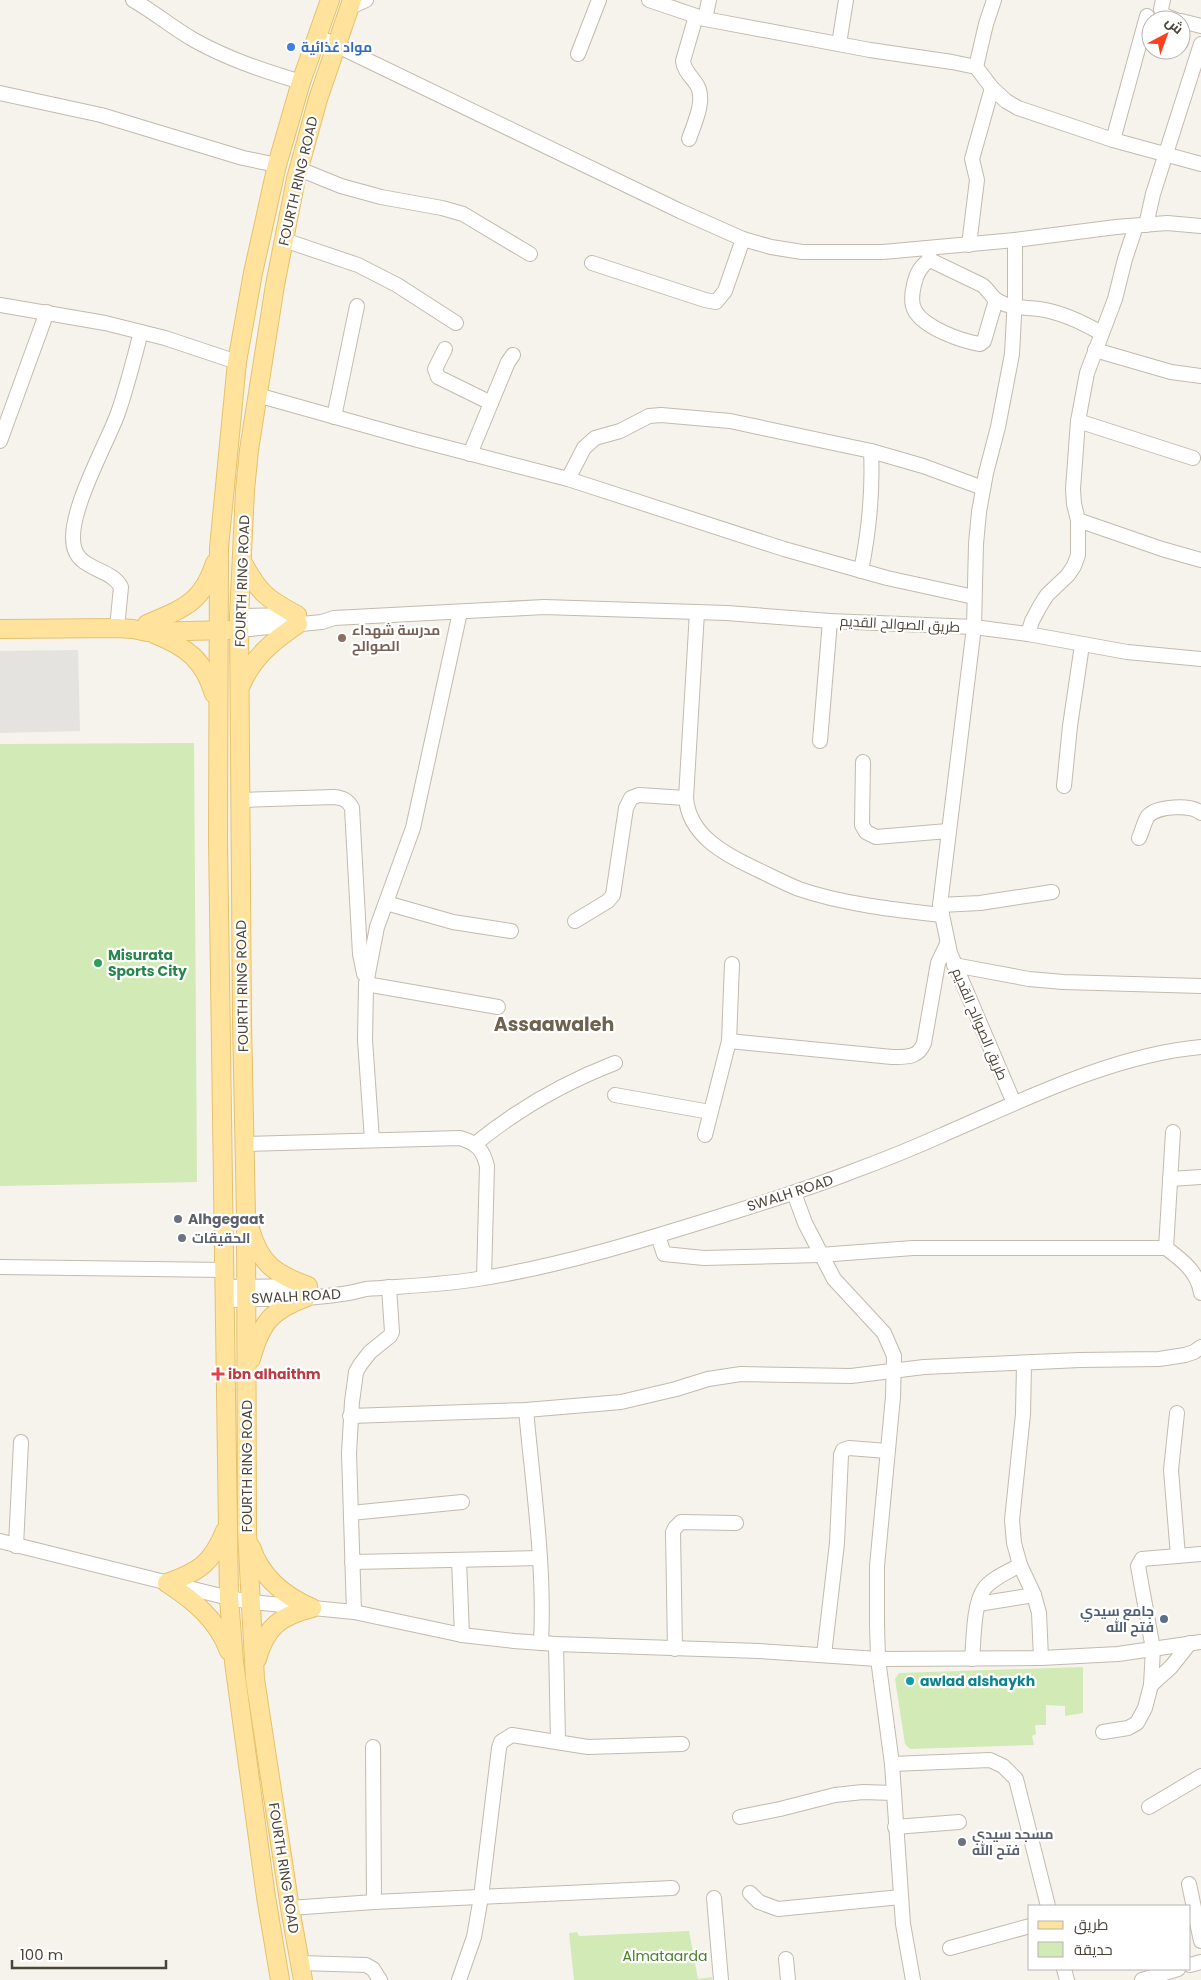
<svg xmlns="http://www.w3.org/2000/svg" width="1201" height="1980" font-family="Poppins,Cairo,sans-serif">
<style>
.green{fill:#d2eab5}
.parking{fill:#e5e3e0}
.lines{fill:none;stroke-linecap:round;stroke-linejoin:round}
.minor-casing{stroke:#c2bbae;stroke-width:16}
.major-casing{stroke:#e6c16a;stroke-width:20}
.minor{stroke:#fff;stroke-width:14}
.major{stroke:#ffe39c;stroke-width:18}
.shop-dot{fill:#3f7fe0;stroke:#fff;stroke-width:2}
.education-dot{fill:#8d6e63;stroke:#fff;stroke-width:2}
.leisure-dot{fill:#2e9e5b;stroke:#fff;stroke-width:2}
.worship-dot{fill:#6b7280;stroke:#fff;stroke-width:2}
.health-dot{fill:#e0444e;stroke:#fff;stroke-width:2}
.service-dot{fill:#5c6f8a;stroke:#fff;stroke-width:2}
.culture-dot{fill:#0f9aa8;stroke:#fff;stroke-width:2}
.labels{text-anchor:middle;stroke-width:4.5;stroke-linejoin:round;paint-order:stroke}
.shop-label{font-size:14px;font-weight:bold;fill:#366cbe;stroke:#fff;text-anchor:start}
.street-label{font-size:14px;fill:#4b4439;stroke:#fff}
.education-label{font-size:14px;font-weight:bold;fill:#785e54;stroke:#fff;text-anchor:start}
.leisure-label{font-size:14px;font-weight:bold;fill:#27864d;stroke:#fff;text-anchor:start}
.worship-label{font-size:14px;font-weight:bold;fill:#5b616d;stroke:#fff;text-anchor:start}
.health-label{font-size:14px;font-weight:bold;fill:#be3a42;stroke:#fff;text-anchor:start}
.service-label{font-size:14px;font-weight:bold;fill:#4e5e75;stroke:#fff;text-anchor:end}
.culture-label{font-size:14px;font-weight:bold;fill:#0d838f;stroke:#fff;text-anchor:start}
.park-label{font-size:14px;fill:#4a7f2a;stroke:#fff}
.district-label{font-size:19px;font-weight:bold;fill:#6e6250;stroke:#fff}
</style>
<rect width="100%" height="100%" fill="#f6f3ec"/>
<!-- green -->
<g class="green">
<path d="M194 743 197 1182 0 1186V744Z"/>
<path d="M1083 1667V1713L1065 1716V1706L1046 1705V1725H1035L1036 1734 1032 1736 1034 1745 910 1749 905 1744 895 1679 899 1673Z"/>
<path d="M689 1931 698 1979 712 1977V1980H574L569 1933 577 1932 579 1936Z"/>
</g>
<!-- parking -->
<path class="parking" d="M78 650 80 731 0 733V651Z"/>
<g class="lines">
<!-- minor casing -->
<g class="minor-casing">
<g id="minor">
<path d="M133 0C154 12 173 28 194 40 228 59 264 71 301 82"/>
<path d="M649 0 705 19 870 50 952 62 976 67 992 88 1006 101 1018 108 1113 140 1201 164"/>
<path d="M1163 0 1161 9 1163 15 1176 20"/>
<path d="M348 8 366 0"/>
<path d="M705 19 709 0"/>
<path d="M1181 21 1201 26"/>
<path d="M317 36 680 211 743 239 771 247 802 252H883L1015 240 1116 227 1167 223 1201 226"/>
<path d="M839 44 846 0"/>
<path d="M578 54 599 0"/>
<path d="M976 67 986 24 994 0"/>
<path d="M0 93 101 115 243 158 277 165"/>
<path d="M689 139C694 124 706 100 697 85 692 77 684 71 683 61L696 16"/>
<path d="M1113 140 1147 16"/>
<path d="M299 169 341 186 381 197 442 208 463 214 530 254"/>
<path d="M1146 225 1153 194 1201 44"/>
<path d="M284 240 358 265 397 285 456 323"/>
<path d="M969 245 977 180 972 159 992 88"/>
<path d="M928 248 930 260 982 285C988 289 992 298 998 301 1012 309 1025 307 1039 309 1061 312 1082 322 1101 333"/>
<path d="M930 260C921 265 916 275 914 285 912 293 911 304 915 311 925 328 961 341 980 344L984 341 996 300"/>
<path d="M592 263 705 300 716 302 725 291 743 239"/>
<path d="M0 305 105 323 165 338 237 362"/>
<path d="M445 349 435 369 438 377 491 403"/>
<path d="M1095 350 1171 372 1201 376"/>
<path d="M257 395 414 439 568 479 784 549 887 578 974 597"/>
<path d="M334 417 357 306"/>
<path d="M1078 421 1193 458"/>
<path d="M0 441 47 312"/>
<path d="M470 454 508 362 513 355"/>
<path d="M568 479 584 448 595 438 620 431 649 416 661 415 730 421 871 451 923 466 983 488"/>
<path d="M1078 520 1162 549 1201 560"/>
<path d="M861 571C869 531 873 491 871 451"/>
<path d="M697 612 686 798C689 835 724 854 754 868 769 875 784 883 799 889 842 904 896 910 942 915"/>
<path d="M239 616 299 615"/>
<path d="M117 628 121 587C112 569 82 570 75 550 63 520 107 444 118 413 127 387 134 359 141 332"/>
<path d="M239 630 322 622 334 618 544 607 727 613 830 621 974 627 1028 634 1127 652 1201 659"/>
<path d="M1028 634 1032 621 1040 606 1047 595 1068 575 1074 566 1078 555V520L1074 504 1073 489 1078 421 1087 373 1115 299 1125 259 1136 226"/>
<path d="M820 741 830 621"/>
<path d="M863 762 862 825 866 832 876 837 948 831"/>
<path d="M1064 786 1070 726 1082 645"/>
<path d="M240 800 334 797C343 798 348 800 352 808L360 954 364 974"/>
<path d="M1139 838C1142 832 1144 822 1148 816 1157 806 1191 804 1201 813"/>
<path d="M386 903 453 922 511 931"/>
<path d="M940 905 980 903 1052 892"/>
<path d="M575 921 608 901 613 895 626 808 631 798 639 795 686 798"/>
<path d="M954 965 1029 979 1063 982 1201 986"/>
<path d="M366 984 498 1007"/>
<path d="M729 1041 892 1057C907 1057 918 1058 924 1043L938 963 947 944"/>
<path d="M615 1095 710 1112"/>
<path d="M1014 1103 950 953 940 905 974 627 976 544 979 512 986 473 998 427 1012 354 1015 297V240"/>
<path d="M705 1135 729 1041 732 964"/>
<path d="M372 1140 365 1040 366 984 377 927 413 828 460 612"/>
<path d="M244 1144 460 1138C477 1143 483 1150 487 1166L484 1278"/>
<path d="M475 1144C518 1109 563 1083 615 1063"/>
<path d="M1170 1179 1201 1177"/>
<path d="M794 1193 805 1223 834 1279 884 1333 894 1356 893 1397 877 1566V1624L878 1659 892 1764 903 1924 913 1980"/>
<path d="M658 1236 664 1254 704 1258 820 1255 913 1248H1166C1182 1260 1198 1272 1201 1293"/>
<path d="M1166 1248 1173 1132"/>
<path d="M0 1267 225 1270"/>
<path d="M225 1287 305 1286"/>
<path d="M225 1300C270 1298 323 1301 366 1289 405 1286 445 1285 484 1278 564 1265 644 1240 721 1216 765 1202 808 1189 851 1172 881 1161 911 1149 940 1136 1021 1101 1112 1055 1201 1047"/>
<path d="M1024 1363 1023 1414 1012 1520 1014 1543 1020 1565 1034 1595 1039 1613 1041 1658"/>
<path d="M526 1410C533 1487 545 1566 541 1643"/>
<path d="M1177 1413 1171 1470 1178 1556"/>
<path d="M350 1416 526 1410 621 1402 676 1389 708 1379 741 1374 851 1376 924 1367 1080 1360 1159 1359 1185 1355 1194 1352 1201 1347"/>
<path d="M351 1513 462 1502"/>
<path d="M0 1541 229 1598 251 1602 354 1612 462 1635 514 1641 556 1644 759 1651 878 1659 1041 1658 1118 1654 1201 1642"/>
<path d="M16 1546 21 1442"/>
<path d="M459 1560 462 1635"/>
<path d="M352 1562 540 1558"/>
<path d="M978 1604 1034 1595"/>
<path d="M354 1612 349 1453 352 1402 356 1372 360 1365 370 1352 390 1336 392 1332 389 1287"/>
<path d="M556 1644 558 1741"/>
<path d="M675 1649 673 1532 675 1528 681 1522 736 1523"/>
<path d="M824 1655 837 1543 841 1455 843 1450 849 1448 887 1451"/>
<path d="M972 1659C974 1640 973 1605 984 1589 992 1578 1008 1572 1020 1565"/>
<path d="M1151 1685 1171 1667 1190 1643"/>
<path d="M1103 1732 1128 1728 1137 1723 1145 1708 1151 1685 1153 1649 1138 1566 1142 1559 1201 1554"/>
<path d="M373 1747 374 1902"/>
<path d="M892 1764 990 1760 1003 1766 1016 1779 1048 1906"/>
<path d="M1149 1807 1201 1776"/>
<path d="M740 1817 780 1809 835 1795 863 1792 894 1793"/>
<path d="M895 1827 959 1822"/>
<path d="M1189 1884 1201 1941"/>
<path d="M750 1893 759 1902 778 1909 901 1897"/>
<path d="M714 1898 721 1980"/>
<path d="M290 1908 374 1902 672 1888"/>
<path d="M950 1948 1030 1926"/>
<path d="M786 1959 788 1980"/>
<path d="M300 1963 366 1965 373 1969 380 1980"/>
<path d="M1190 1965 1201 1962"/>
<path d="M1064 1969 1067 1980"/>
<path d="M459 1980 474 1937 481 1897 499 1748 501 1742 512 1735 588 1747 682 1744"/>
<path d="M1142 1980 1178 1969"/>
</g>
</g>
<!-- major casing -->
<g class="major-casing">
<g id="major">
<path d="M242 561C258 592 267 599 297 615"/>
<path d="M147 624C184 608 202 603 215 563"/>
<path d="M0 629 117 628 133 629 147 632 229 630"/>
<path d="M154 634C187 647 204 660 214 694"/>
<path d="M241 685C253 657 273 641 298 624"/>
<path d="M250 1229C260 1264 275 1274 308 1286"/>
<path d="M251 1359C261 1323 271 1310 307 1297"/>
<path d="M251 1547C261 1577 284 1596 312 1608"/>
<path d="M167 1583C194 1601 217 1619 229 1651"/>
<path d="M167 1583C199 1572 212 1563 225 1531"/>
<path d="M257 1659C266 1626 281 1616 312 1608"/>
<path d="M280 1980 266 1897 234 1662 229 1598 218 840 219 548 237 362 253 273 277 165 301 82 330 0"/>
<path d="M303 1980 290 1908 255 1679 247 1532 246 1215 242 1022 239 616 245 490 249 450 275 285 296 179 318 99 352 0"/>
</g>
</g>
<!-- minor -->
<use href="#minor" class="minor"/>
<!-- major -->
<use href="#major" class="major"/>
</g>
<!-- markers -->
<circle class="shop-dot" cx="291" cy="47" r="5"/>
<circle class="education-dot" cx="342" cy="638" r="5"/>
<circle class="leisure-dot" cx="98" cy="963" r="5"/>
<g class="worship-dot">
<circle cx="178" cy="1219" r="5"/>
<circle cx="182" cy="1238" r="5"/>
<circle cx="962" cy="1842" r="5"/>
</g>
<path class="health-dot" d="M215.5 1366.5h5v5h5v5h-5v5h-5v-5h-5v-5h5z"/>
<circle class="service-dot" cx="1164" cy="1619" r="5"/>
<circle class="culture-dot" cx="910" cy="1681" r="5"/>
<g class="labels">
<!-- shop labels -->
<g class="shop-label">
<text x="301" y="52">مواد غذائية</text>
</g>
<!-- street labels -->
<g class="street-label">
<text transform="translate(298 181) rotate(-77)" y="5">FOURTH RING ROAD</text>
<text transform="translate(242 581) rotate(-88)" y="5">FOURTH RING ROAD</text>
<text transform="translate(900 624) rotate(3)" y="5">طريق الصوالح القديم</text>
<text transform="translate(242 986) rotate(-91)" y="5">FOURTH RING ROAD</text>
<text transform="translate(980 1024) rotate(67)" y="5">طريق الصوالح القديم</text>
<text transform="translate(790 1193) rotate(-18)" y="5">SWALH ROAD</text>
<text transform="translate(296 1296) rotate(-3)" y="5">SWALH ROAD</text>
<text transform="translate(247 1466) rotate(-90)" y="5">FOURTH RING ROAD</text>
<text transform="translate(284 1868) rotate(81)" y="5">FOURTH RING ROAD</text>
</g>
<!-- education labels -->
<g class="education-label">
<text x="352" y="635">مدرسة شهداء<tspan x="352" dy="16">الصوالح</tspan></text>
</g>
<!-- leisure labels -->
<g class="leisure-label">
<text x="108" y="960">Misurata<tspan x="108" dy="16">Sports City</tspan></text>
</g>
<!-- worship labels -->
<g class="worship-label">
<text x="188" y="1224">Alhgegaat</text>
<text x="192" y="1243">الحقيقات</text>
<text x="972" y="1839">مسجد سيدي<tspan x="972" dy="16">فتح الله</tspan></text>
</g>
<!-- health labels -->
<g class="health-label">
<text x="228" y="1379">ibn alhaithm</text>
</g>
<!-- service labels -->
<g class="service-label">
<text x="1154" y="1616">جامع سيدي<tspan x="1154" dy="16">فتح الله</tspan></text>
</g>
<!-- culture labels -->
<g class="culture-label">
<text x="920" y="1686">awlad alshaykh</text>
</g>
<!-- park labels -->
<g class="park-label">
<text x="665" y="1961">Almataarda</text>
</g>
<!-- district labels -->
<g class="district-label">
<text x="554" y="1031">Assaawaleh</text>
</g>
</g>
<!-- legend -->
<rect x="1028" y="1905" width="162" height="65" fill="#ffffff" stroke="#b7b4b0"/>
<rect x="1038" y="1921" width="25" height="8" fill="#ffe39c" stroke="#b7b4b0"/>
<text x="1074" y="1930" font-size="15" fill="#4b4439">طريق</text>
<rect x="1038" y="1942" width="25" height="15" fill="#d2eab5" stroke="#b7b4b0"/>
<text x="1074" y="1955" font-size="15" fill="#4b4439">حديقة</text>
<!-- north arrow -->
<g transform="translate(1166 35) rotate(41)"><circle r="24" fill="#ffffff" stroke="#b7b4b0"/>
<path d="M0-4L9 19L0 12L-9 19Z" fill="#fc3f1d"/>
<text y="-8" font-size="14" font-weight="bold" text-anchor="middle" fill="#4b4439">ش</text>
</g>
<!-- scale -->
<path d="M12 1960v8h154v-8" fill="none" stroke="#4b4439" stroke-width="2.5"/>
<text x="20" y="1960" font-size="15" fill="#4b4439" stroke="#ffffff" stroke-width="4" paint-order="stroke">100 m</text>
</svg>
